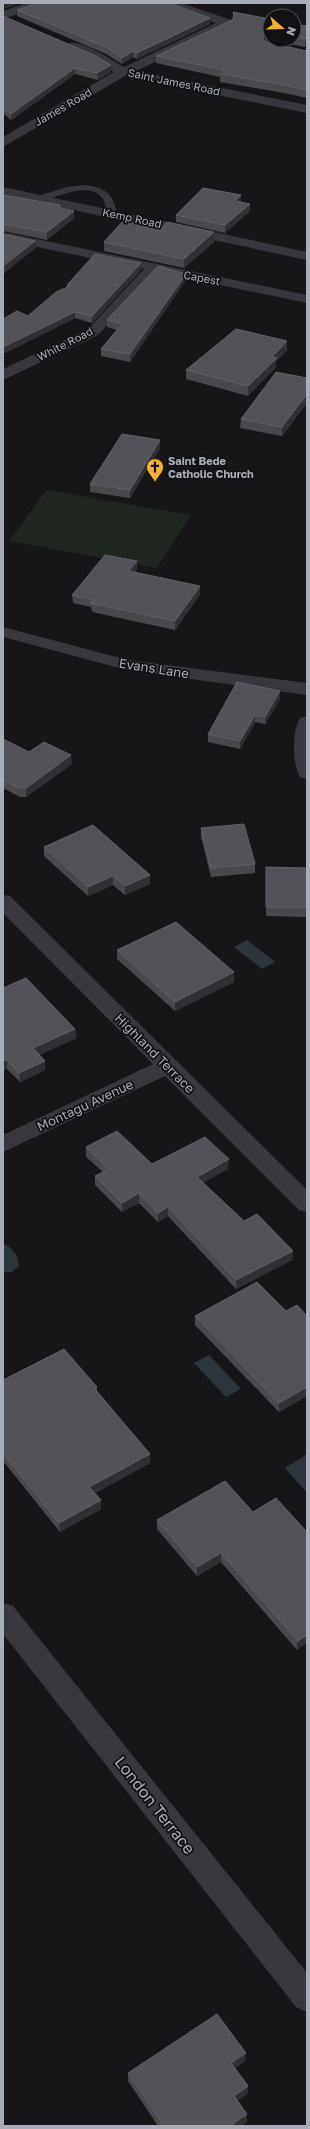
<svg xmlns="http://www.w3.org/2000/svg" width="310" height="2129" font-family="'Golos Text',sans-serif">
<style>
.green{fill:#1e261f}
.water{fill:#2c353c}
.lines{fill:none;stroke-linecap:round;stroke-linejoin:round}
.service{fill:#37383d;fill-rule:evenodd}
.minor{fill:#37383d;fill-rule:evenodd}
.tertiary{fill:#37383d;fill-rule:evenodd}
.wall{fill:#47494d}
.shaded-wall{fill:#2f3033}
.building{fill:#525359;stroke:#5f6168}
.labels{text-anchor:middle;stroke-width:3.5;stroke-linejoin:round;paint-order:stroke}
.far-street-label{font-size:11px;fill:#a8adb8;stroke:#111113}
.far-poi-label{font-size:11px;font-weight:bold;fill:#a8adb8;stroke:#111113;text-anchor:start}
.street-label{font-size:13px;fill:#a8adb8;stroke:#111113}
.near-street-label{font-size:16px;fill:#a8adb8;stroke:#111113}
</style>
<rect width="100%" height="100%" fill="#161618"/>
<!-- green -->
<path class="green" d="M46 490 191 515 157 568 9 541Z"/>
<!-- water -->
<g class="water">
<path d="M247 940 275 962 262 969 234 947Z"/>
<path d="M3 1243C12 1248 18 1254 19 1266L12 1272H3Z"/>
<path d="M209 1355 241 1389 226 1397 194 1363Z"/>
<path d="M307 1454V1493L285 1468Z"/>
</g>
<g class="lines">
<!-- service -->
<path class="service" d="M85 185C106 188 113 193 117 214L116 216H108C105 212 106 206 104 201 93 179 58 197 42 201L37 198 38 196 67 187Z"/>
<!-- minor -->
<g class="minor">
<path d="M26 3H43L41 6 3 19V11Z"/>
<path d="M163 3H181L231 20 233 23 231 26 136 71 307 105V113L125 76 3 147V137L114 72 97 61 68 49 66 46 68 43C82 40 111 59 124 67L216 23 165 6Z"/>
<path d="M3 232 307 295V303L157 272 98 335 3 380V369L88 329 144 269 3 240Z"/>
<path d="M3 627 128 660 307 683V695L127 670 3 637Z"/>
<path d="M307 716V779L300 777C292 765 292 730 300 718Z"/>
<path d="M3 895 10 896 307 1190V1212L299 1210 165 1076 3 1152V1135L153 1064 3 913Z"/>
<path d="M3 1603 13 1606 307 1973V2012L296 2007 3 1634Z"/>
</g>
<!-- tertiary -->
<path class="tertiary" d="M3 187 307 252V260L3 195Z"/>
</g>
<!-- wall -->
<g class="wall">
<path d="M17 10 210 24 137 59 133 57 122 64 106 54 17 16Z"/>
<path d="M233 12 270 19V40L266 42 307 51V98L284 93 220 82V77L156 63V56L232 20 233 19Z"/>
<path d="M3 16 111 72 98 80 75 74 11 120 3 113Z"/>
<path d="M294 24 307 26 305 47 272 40H294Z"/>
<path d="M3 195 60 205 61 208 74 218 47 240 3 231Z"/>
<path d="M250 211 225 233 176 222V215Z"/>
<path d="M104 242H214L184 268 104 251Z"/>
<path d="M141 270 92 323 75 318 3 354 28 316 67 287V285Z"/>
<path d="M186 274 185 281 130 362 101 356V349L117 330 107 327V320Z"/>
<path d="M287 341V350L276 361V367L248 396 186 379V370Z"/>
<path d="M307 378V403L282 436 240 428 241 419Z"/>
<path d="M160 440V448L130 498 90 492V484Z"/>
<path d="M137 569 135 572 200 594 175 630 92 612 91 607 73 603 72 595Z"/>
<path d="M280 699 265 724 255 722 240 749 208 742V734Z"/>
<path d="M3 739 29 752 72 764 26 797H20L3 788Z"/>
<path d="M201 828 255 864V873L211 877 201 837Z"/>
<path d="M44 847 150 884 125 895 113 885 88 896 44 856Z"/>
<path d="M266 867 307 868V917L266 916Z"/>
<path d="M117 950 234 982 175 1011 117 959Z"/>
<path d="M3 988 75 1029 76 1038 39 1055 45 1070 20 1082 7 1069 3 1071Z"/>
<path d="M86 1147 152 1164 228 1169 203 1182 244 1221 293 1251 292 1260 236 1289 168 1216 158 1222 139 1203 122 1212 95 1185V1176L103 1172 86 1157Z"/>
<path d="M286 1311 307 1316V1396L279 1412 195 1325V1316Z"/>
<path d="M3 1380 97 1387V1392L150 1454V1463L95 1493 101 1500V1509L60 1532 3 1461Z"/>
<path d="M253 1512 307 1532 297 1650 221 1562 197 1576 157 1529V1520Z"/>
<path d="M245 2061 235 2068 248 2086 247 2094 237 2101 247 2122 241 2126H158L128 2081V2073Z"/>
</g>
<!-- shaded-wall -->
<g class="shaded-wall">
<path d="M3 3H21L3 9Z"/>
<path d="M210 18V24L137 59V53Z"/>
<path d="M270 32 269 40 262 45V37Z"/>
<path d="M307 38V45L305 47V39Z"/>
<path d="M133 51V57L122 64V58Z"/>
<path d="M111 65V72L98 80 97 73Z"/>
<path d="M75 68V74L11 120V114Z"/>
<path d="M241 195V203L235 201Z"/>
<path d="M250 204V211L225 233V225Z"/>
<path d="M74 211V218L47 240V232Z"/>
<path d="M214 232V242L184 268V259Z"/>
<path d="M35 241 36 248 3 274V266Z"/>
<path d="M141 263V270L92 323V316Z"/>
<path d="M186 274 185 281 130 362V354Z"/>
<path d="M75 312V318L3 354V347Z"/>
<path d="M287 341V350L276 361V367L248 396V386L272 357Z"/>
<path d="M307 394V403L282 436V427Z"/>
<path d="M160 440V448L130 498V490Z"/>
<path d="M137 561V569L129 579V571Z"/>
<path d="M200 586V594L175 630V621Z"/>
<path d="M280 691V699L265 724V717Z"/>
<path d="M255 715V722L240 749V741Z"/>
<path d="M71 755 72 764 26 797V788Z"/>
<path d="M150 875V884L125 895V886Z"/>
<path d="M113 876V885L88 896V887Z"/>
<path d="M234 972V982L175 1011V1002Z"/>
<path d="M75 1029 76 1038 33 1057V1048Z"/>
<path d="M7 1060V1069L3 1071V1061Z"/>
<path d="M45 1061V1070L20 1082 19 1073Z"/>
<path d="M229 1159 228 1169 197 1186V1177Z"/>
<path d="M139 1193V1203L122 1212V1203Z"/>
<path d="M168 1207V1216L158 1222V1213Z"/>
<path d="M293 1251 292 1260 236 1289V1280Z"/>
<path d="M307 1387V1396L279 1412V1403Z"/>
<path d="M150 1454V1463L90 1496 89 1487Z"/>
<path d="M101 1500V1509L60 1532 59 1523Z"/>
<path d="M221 1553V1562L197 1576V1567Z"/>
<path d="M307 1635V1643L297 1650 298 1641Z"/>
<path d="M246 2053 245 2061 231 2071V2063Z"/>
<path d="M248 2086 247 2094 233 2104 234 2096Z"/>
<path d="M247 2114V2122L241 2126H230Z"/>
</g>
<!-- building -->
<g class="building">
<path d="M37 3H169L210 18 137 53 133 51 122 58 106 47 17 10Z"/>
<path d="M233 12 270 19V32L262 37 265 42 307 51V90L285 85 221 74 225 70 156 56 232 20 234 16Z"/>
<path d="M3 16 96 56 111 65 97 73 75 68 11 114 3 107Z"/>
<path d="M294 24 307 26V38L305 39 294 37Z"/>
<path d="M203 188 241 195 235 201 250 204 225 225 176 215Z"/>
<path d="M3 195 60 205 58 207 74 211 47 232 3 224Z"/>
<path d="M123 221 160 230 167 222 214 232 184 259 104 242Z"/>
<path d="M3 234 35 241 3 266Z"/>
<path d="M95 254 141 263 92 316 75 312 3 347V319L17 311 28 316 56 292 70 286 67 285Z"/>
<path d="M158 266 186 274 130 354 101 349 122 324 107 320Z"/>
<path d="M236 329 287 341 272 357 277 358 248 386 186 370Z"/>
<path d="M276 372 307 378V394L282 427 241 419Z"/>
<path d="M122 434 160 440 130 490 90 484Z"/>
<path d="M105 555 137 561 129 571 200 586 175 621 91 603 94 600 72 595Z"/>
<path d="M237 682 280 691 265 717 255 715 240 741 208 734Z"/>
<path d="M3 739 29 752 44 742 71 755 26 788H19L3 780Z"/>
<path d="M244 824 255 864 211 868 201 828Z"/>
<path d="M93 825 150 875 125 886 113 876 88 887 44 847Z"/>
<path d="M266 867 307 868V907H266Z"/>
<path d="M176 922 234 972 175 1002 117 950Z"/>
<path d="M26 978 75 1029 33 1048 45 1061 19 1073 7 1060 3 1061V1025L6 1024 3 1020V988Z"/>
<path d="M117 1131 152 1164 205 1137 229 1159 197 1177 244 1221 257 1214 293 1251 236 1280 168 1207 158 1213 139 1193 122 1203 95 1176 109 1169 86 1147Z"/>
<path d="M257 1282 286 1311 297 1305 307 1316V1387L279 1403 195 1316Z"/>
<path d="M64 1349 97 1387 95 1389 150 1454 89 1487 101 1500 59 1523 3 1453V1380Z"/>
<path d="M225 1481 253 1512 276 1498 307 1532V1635L298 1641 221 1553 197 1567 157 1520Z"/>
<path d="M217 2014 246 2053 231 2063 248 2086 234 2096 247 2114 230 2126H164L128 2073Z"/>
</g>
<!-- icons -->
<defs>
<g id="church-pin" transform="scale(0.9)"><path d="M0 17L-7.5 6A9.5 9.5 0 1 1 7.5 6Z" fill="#f2b134" stroke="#111113"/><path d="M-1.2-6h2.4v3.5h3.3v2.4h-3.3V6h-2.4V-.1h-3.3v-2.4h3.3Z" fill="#111"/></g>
</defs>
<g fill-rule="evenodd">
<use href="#church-pin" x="155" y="467"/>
</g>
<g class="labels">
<!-- far-street labels -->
<g class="far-street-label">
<text transform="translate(174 82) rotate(12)" y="4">Saint James Road</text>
<text transform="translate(63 107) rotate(-30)" y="4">James Road</text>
<text transform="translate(132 218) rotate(12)" y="4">Kemp Road</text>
<text transform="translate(202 278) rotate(11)" y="4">Capest</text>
<text transform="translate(65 344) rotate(-27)" y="4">White Road</text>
</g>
<!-- far-poi labels -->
<g class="far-poi-label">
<text x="168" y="465">Saint Bede<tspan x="168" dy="13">Catholic Church</tspan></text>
</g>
<!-- street labels -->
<g class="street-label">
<text transform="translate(154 668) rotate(9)" y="5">Evans Lane</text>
<text transform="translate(155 1053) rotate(45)" y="5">Highland Terrace</text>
<text transform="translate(85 1105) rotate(-25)" y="5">Montagu Avenue</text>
</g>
<!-- near-street labels -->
<g class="near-street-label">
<text transform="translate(155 1805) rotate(52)" y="6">London Terrace</text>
</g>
</g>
<!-- border -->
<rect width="310" height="2129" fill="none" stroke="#a8adb8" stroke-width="8"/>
<!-- north arrow -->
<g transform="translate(282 28) rotate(110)"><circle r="19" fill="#111113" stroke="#4d4f55"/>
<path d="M0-3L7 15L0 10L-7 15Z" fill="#f2b134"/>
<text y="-6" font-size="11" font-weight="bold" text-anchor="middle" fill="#a8adb8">N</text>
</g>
</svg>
